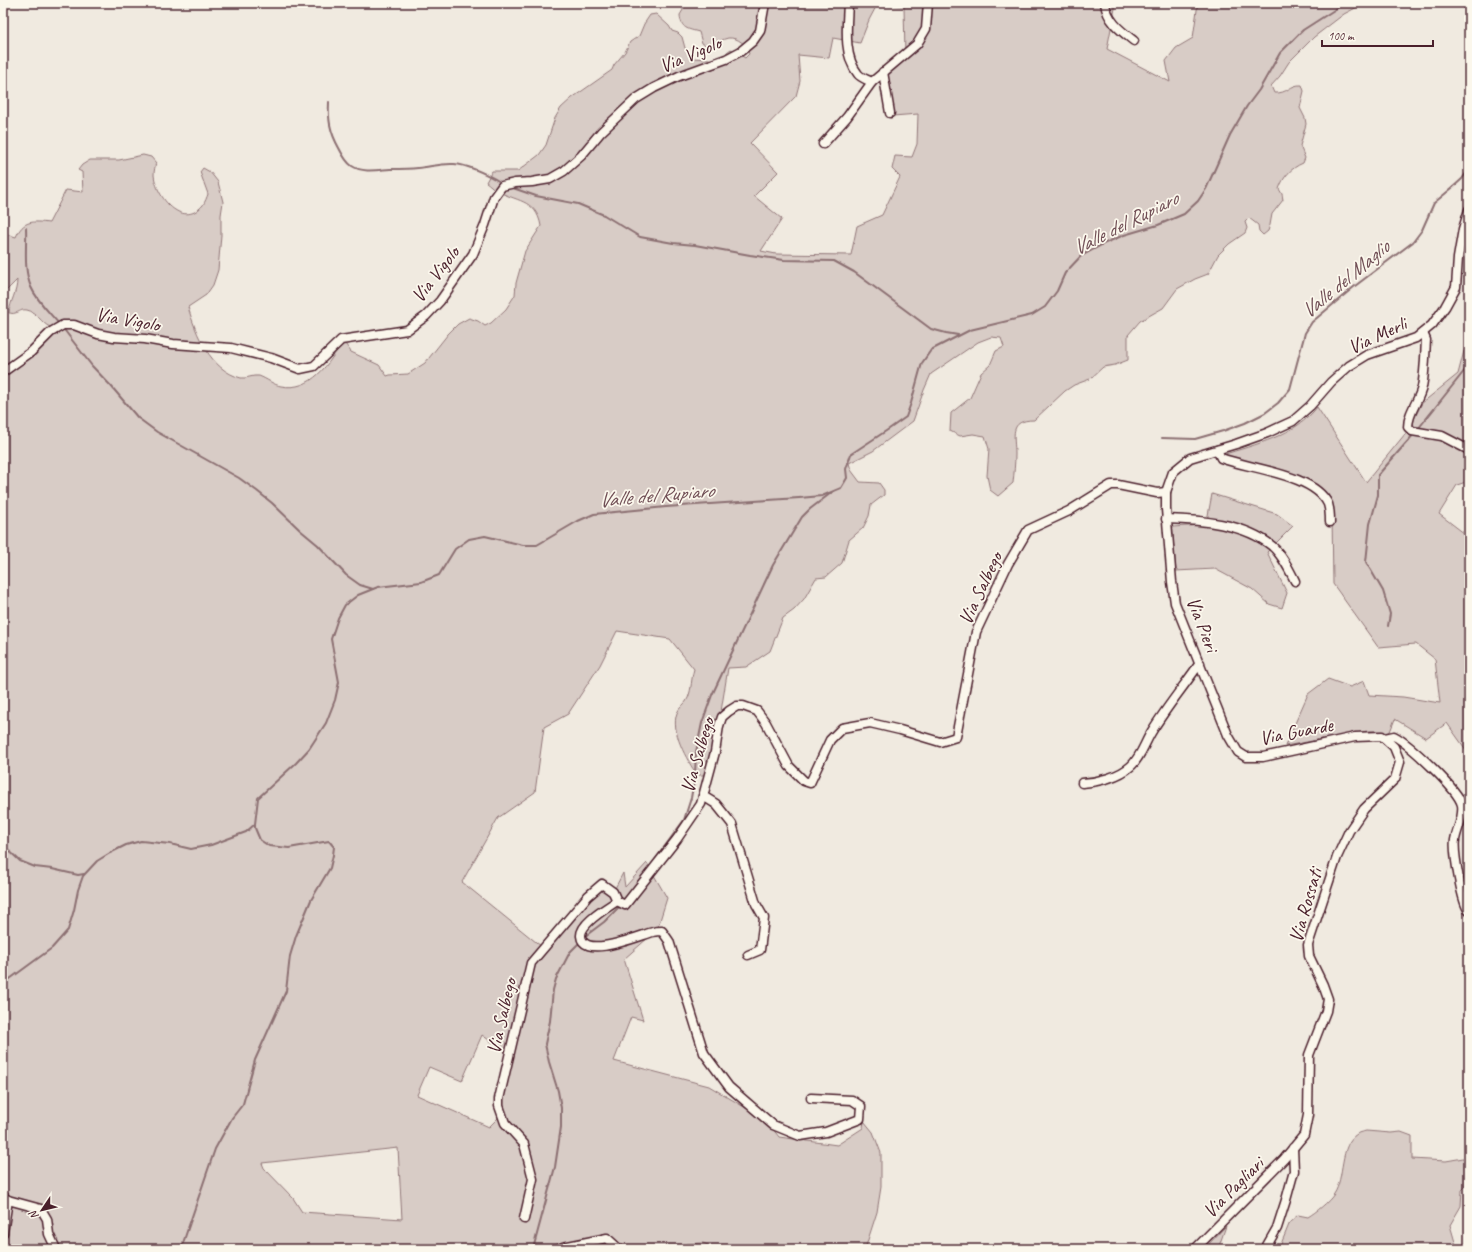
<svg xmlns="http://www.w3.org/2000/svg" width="1472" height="1252" font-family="Caveat,sans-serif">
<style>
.green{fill:#d8ccc6;stroke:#917678;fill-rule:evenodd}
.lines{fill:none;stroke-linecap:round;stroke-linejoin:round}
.stream{stroke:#8c6f72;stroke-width:2}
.minor-casing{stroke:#4a1f2b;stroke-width:11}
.minor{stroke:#fbf7ec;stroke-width:8}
.labels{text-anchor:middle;stroke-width:3.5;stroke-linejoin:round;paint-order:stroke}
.street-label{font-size:20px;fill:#4a1f2b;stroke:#fbf7ec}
.water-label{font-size:21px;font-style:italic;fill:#704e55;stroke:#fbf7ec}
</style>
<rect width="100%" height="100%" fill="#f0eae0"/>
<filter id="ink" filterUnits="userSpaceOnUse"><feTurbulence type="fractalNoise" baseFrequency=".025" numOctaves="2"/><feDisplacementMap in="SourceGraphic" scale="8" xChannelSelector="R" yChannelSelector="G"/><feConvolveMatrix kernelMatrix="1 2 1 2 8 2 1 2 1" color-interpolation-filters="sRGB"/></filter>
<g filter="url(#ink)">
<!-- green -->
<g class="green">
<path d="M679 3H1116L1107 49 1170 82 1166 61 1176 48 1193 38 1198 3H1317L1322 6 1327 3H1365L1344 14 1314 37 1289 62 1280 76 1271 86 1274 93C1288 94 1290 84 1302 85L1304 91 1300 108 1305 118 1306 124 1300 146 1305 158 1303 163C1291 168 1283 177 1279 189L1282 194 1283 200 1272 214 1270 225 1268 231 1263 235 1259 231 1258 225 1249 218 1245 222 1247 228 1245 233 1229 244 1218 255 1208 274 1195 279 1177 289 1163 308 1154 313 1140 321 1128 335V360L1115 365 1103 367 1090 379 1074 385 1065 391 1034 420C1008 420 1015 436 1015 454 1015 464 1014 473 1013 483L998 496 990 490 987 476 989 449 985 436 973 434 960 436 950 431 951 413 970 398 981 373 990 365 996 351 1004 347 1001 338 991 337 978 342 931 374 924 390 913 421 873 451 849 463 851 470 860 482 879 483 884 490V495L871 505 869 516 863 528 849 540 842 563 826 577 816 578 804 599 794 610 783 618 770 651 746 667 728 668 718 730 720 750 717 763 706 775H697C687 760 670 731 677 713 679 707 686 704 688 698 692 688 691 679 694 669L670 639 617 631 600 665 568 714 544 727 535 792 498 818 462 882 547 951 598 889 613 892 623 873 625 887 647 863 667 898 657 930 624 959 643 1020 631 1017 614 1061 709 1086 766 1120 779 1137 837 1145 863 1128 864 1121 873 1132 881 1153V1187L877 1212 865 1249H716L703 1243 687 1244 684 1249H3V370L28 354 50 327C41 323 37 312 27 310 21 309 20 312 15 313 13 314 11 313 9 313 10 301 17 293 17 280L3 294V233L16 237C23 220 33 221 49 223L66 190 83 192 82 172 78 170 82 165 90 160H119L143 155 151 157 156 163C155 166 154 171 154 175 156 196 182 230 203 205 205 202 207 197 208 194L200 172 203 168 210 172 218 182 223 202 221 215V235L218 270 213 285 206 295 188 307C196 334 210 370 241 378 246 379 252 375 259 376 267 379 274 385 281 386 312 392 329 363 343 341L351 352 379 365 387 376 390 375 408 374 425 363 448 334 458 324 469 318 478 321 485 326 491 323 506 309 515 295 516 283 525 251 541 226C536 198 515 202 496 190 493 188 489 184 486 182L492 171H518L539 155 546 145 555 118 561 108 572 98 612 70 614 65 625 52 630 42 639 36 644 24 650 15 656 14 669 26 672 31 678 33 682 37 685 48 692 58 709 59 714 61 724 57 727 52 731 49 745 58 749 54C747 45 738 37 728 38 721 39 715 45 707 46L702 43 699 32C688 29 681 29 680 15L683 10V5ZM878 3 904 6 905 56 885 77 893 116 918 114 917 144 912 157 895 156 892 169 900 177 882 215 857 226 851 255 776 254 761 251 782 219 754 196 778 172 750 143 796 96 800 81 798 55 829 58 833 38 860 43 869 20ZM482 1035 510 1055 499 1099 498 1118 489 1127 417 1095 429 1067 462 1081ZM398 1148 402 1219 302 1212 293 1198 264 1168 262 1163Z"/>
<path d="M1469 346V481L1457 485 1439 514 1469 537V754L1447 723 1426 738 1395 719 1389 734 1377 731H1367L1285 746 1308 694 1328 679 1350 687 1364 681 1369 695 1403 697 1440 703 1435 659 1416 644 1378 647 1333 584 1332 514 1313 487 1222 455C1254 445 1297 435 1317 407L1366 482 1405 434 1412 431 1414 419 1422 403 1458 374 1464 351Z"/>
<path d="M1212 494 1277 514 1293 526 1267 552 1287 593 1282 608 1269 604 1252 589 1215 569 1176 571 1172 527 1203 525 1206 526Z"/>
<path d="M1366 1131 1391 1133 1401 1132 1412 1136V1159L1446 1161 1469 1157V1183L1462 1190 1461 1206 1450 1225 1457 1249H1279L1290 1222 1298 1215 1308 1217C1316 1212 1329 1202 1334 1194 1345 1178 1339 1145 1357 1134 1359 1132 1363 1132 1366 1131Z"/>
<path d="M1226 1226 1218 1249H1204Z"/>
</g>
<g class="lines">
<!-- stream -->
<g class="stream">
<path d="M329 102C328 120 330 132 339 148 342 154 346 162 352 166 363 173 377 170 390 169 399 169 409 169 418 168 430 167 442 163 454 164 469 165 490 176 502 183"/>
<path d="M510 187 536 196 578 204 604 215 640 237 673 243 695 245 750 255 784 260 834 261 854 272 931 329 946 333 958 335"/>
<path d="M26 228C27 247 23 268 31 287 37 301 50 313 59 324"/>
<path d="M62 327 92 366 111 386 138 418 157 432 239 478 257 491 272 503 300 530 318 545 346 575 360 585 373 589"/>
<path d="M1418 429 1469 365"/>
<path d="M1162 438 1195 439 1223 431 1245 423 1265 413 1278 403 1290 389 1305 333 1312 322 1355 286 1413 242 1422 230 1434 203 1452 188 1462 179 1469 169"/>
<path d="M1388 626 1390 614 1383 591 1366 562 1370 524 1378 495V475L1414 434"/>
<path d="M3 845 20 861 35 867 52 869 78 875 84 874"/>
<path d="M643 876 684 820 691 798 695 775 696 752 702 723 712 695 773 565 802 517 810 509 831 493"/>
<path d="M584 937 604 922 621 905"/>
<path d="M3 984 52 948 68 930 74 910 78 890 83 876 97 861 110 853 126 845 141 841 170 844 191 849 211 845 246 832 255 824 258 798 296 763 309 749 326 723 335 700 339 682 331 639 338 618 345 605 358 595 378 587 421 582 439 575 455 549 469 539 485 536 523 545H537L578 521 594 514 666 507 799 498 822 496 841 488 847 478 846 469 851 454 889 429 906 417 911 403 922 363 931 350 970 330 1032 315 1045 307 1057 291 1065 273 1081 256 1103 244 1124 235 1158 225 1184 214 1198 201 1206 189 1230 135 1247 106 1259 90 1280 53 1303 30 1345 3"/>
<path d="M181 1249 215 1149 232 1118 243 1104 255 1060 286 991 290 956 296 936 311 900 330 868 333 855 334 847 329 841 289 848 269 846 260 840 255 828V825"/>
<path d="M533 1249 555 1167 561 1127V1108L558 1091 549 1062 545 1044 550 1021 553 990 556 979 570 952 581 941"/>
</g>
<!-- minor casing -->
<g class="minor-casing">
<g id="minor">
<path d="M848 3C847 25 843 56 858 74 861 78 868 80 872 82"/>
<path d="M1105 3C1107 21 1121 31 1134 41"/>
<path d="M883 72 890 113"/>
<path d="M823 144 847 117 872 82 917 44 926 29 928 3"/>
<path d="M1423 333 1426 340C1425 355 1425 372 1422 387 1419 401 1408 412 1408 427L1412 431 1442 436 1469 450"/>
<path d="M3 372 31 352 51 332 63 325H74L98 334 114 337 145 339 173 344 231 348 271 358 300 369 314 366 341 340 407 330 426 316 440 301 473 254 485 225 494 197 502 186 515 183 532 182 550 179 564 171 581 156 601 132 636 99 654 88 679 76 726 59 741 51 753 41 760 31 765 3"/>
<path d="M1217 450 1221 458C1250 469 1314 474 1328 504 1330 510 1330 516 1330 522"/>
<path d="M1166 519C1200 520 1244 523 1272 546 1282 555 1289 569 1295 581"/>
<path d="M1385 738 1394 736C1409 744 1458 789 1462 805 1464 818 1457 828 1455 840 1453 851 1462 904 1469 911"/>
<path d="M1082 783C1098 782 1119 777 1131 766 1141 757 1145 742 1152 731 1166 708 1184 686 1200 663"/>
<path d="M703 796 716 804 732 824 756 904 764 918 760 950 748 955"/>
<path d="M617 901C607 908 580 923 581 936 583 960 641 935 653 932 656 931 659 931 662 931L669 941 704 1053 729 1087 773 1125 800 1136 826 1132 860 1119 861 1106 852 1100 811 1098"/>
<path d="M3 1196 8 1200 41 1209 47 1219 49 1234 56 1249"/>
<path d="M524 1219 533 1179 524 1144 505 1123 499 1106V1099L531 963 588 896 602 884 613 892 617 901 625 905 677 839 701 804 715 752 719 726 722 717 729 711 737 706H743L757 711 766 723 789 766 804 781 810 783 830 740 842 728 870 723 900 730 940 742 956 737 976 632 1008 564 1028 530 1069 511 1111 485H1118L1157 493 1166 492"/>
<path d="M3 1233 8 1200"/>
<path d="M559 1249 563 1247 607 1238 619 1249"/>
<path d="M1195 1249 1284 1159 1304 1135 1308 1115 1309 1055 1326 1011 1328 999 1323 985 1309 956 1308 945 1337 857 1349 831 1364 809 1395 779 1400 762 1394 747 1382 736 1355 737 1263 757H1246L1238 752 1228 735 1175 603 1172 582 1166 509V492L1173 472 1190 458 1236 444 1267 433 1293 421 1310 406 1331 382 1349 366 1367 355 1416 338 1432 325 1445 307 1456 287 1458 258 1463 229 1469 210"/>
<path d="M1265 1249 1277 1228 1286 1200 1294 1171 1293 1148"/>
</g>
</g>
<!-- minor -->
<use href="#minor" class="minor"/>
</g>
</g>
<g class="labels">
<!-- street labels -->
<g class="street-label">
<text transform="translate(690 54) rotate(-23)" y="7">Via Vigolo</text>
<text transform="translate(435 274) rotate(-52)" y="7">Via Vigolo</text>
<text transform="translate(128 319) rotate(10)" y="7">Via Vigolo</text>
<text transform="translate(1377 335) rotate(-25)" y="7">Via Merli</text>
<text transform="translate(980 588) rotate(-65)" y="7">Via Salbego</text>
<text transform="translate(1203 624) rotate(69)" y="7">Via Pieri</text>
<text transform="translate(1296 731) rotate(-11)" y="7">Via Guarde</text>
<text transform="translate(697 755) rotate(-74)" y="7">Via Salbego</text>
<text transform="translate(1305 905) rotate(-74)" y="7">Via Rossati</text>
<text transform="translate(501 1016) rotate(-77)" y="7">Via Salbego</text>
<text transform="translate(1233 1187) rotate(-45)" y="7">Via Pagliari</text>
</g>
<!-- water labels -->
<g class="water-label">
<text transform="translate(1125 223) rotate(-27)" y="7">Valle del Rupiaro</text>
<text transform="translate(1345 279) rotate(-40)" y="7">Valle del Maglio</text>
<text transform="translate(656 495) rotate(-5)" y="7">Valle del Rupiaro</text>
</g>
</g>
<!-- margin -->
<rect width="1472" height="1252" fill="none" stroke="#fbf7ec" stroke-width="16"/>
<rect x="8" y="8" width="1456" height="1236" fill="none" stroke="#4a1f2b" stroke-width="1.5" filter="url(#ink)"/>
<!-- north arrow -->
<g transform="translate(42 1210) rotate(235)" stroke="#fbf7ec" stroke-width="3" paint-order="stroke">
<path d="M0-3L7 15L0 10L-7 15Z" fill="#4a1f2b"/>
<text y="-6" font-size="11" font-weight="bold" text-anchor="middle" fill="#4a1f2b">N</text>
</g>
<!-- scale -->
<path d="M1322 40v6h111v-6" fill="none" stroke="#4a1f2b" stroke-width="2"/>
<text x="1328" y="40" font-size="12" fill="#4a1f2b" stroke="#fbf7ec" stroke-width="3" paint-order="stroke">100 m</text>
</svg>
